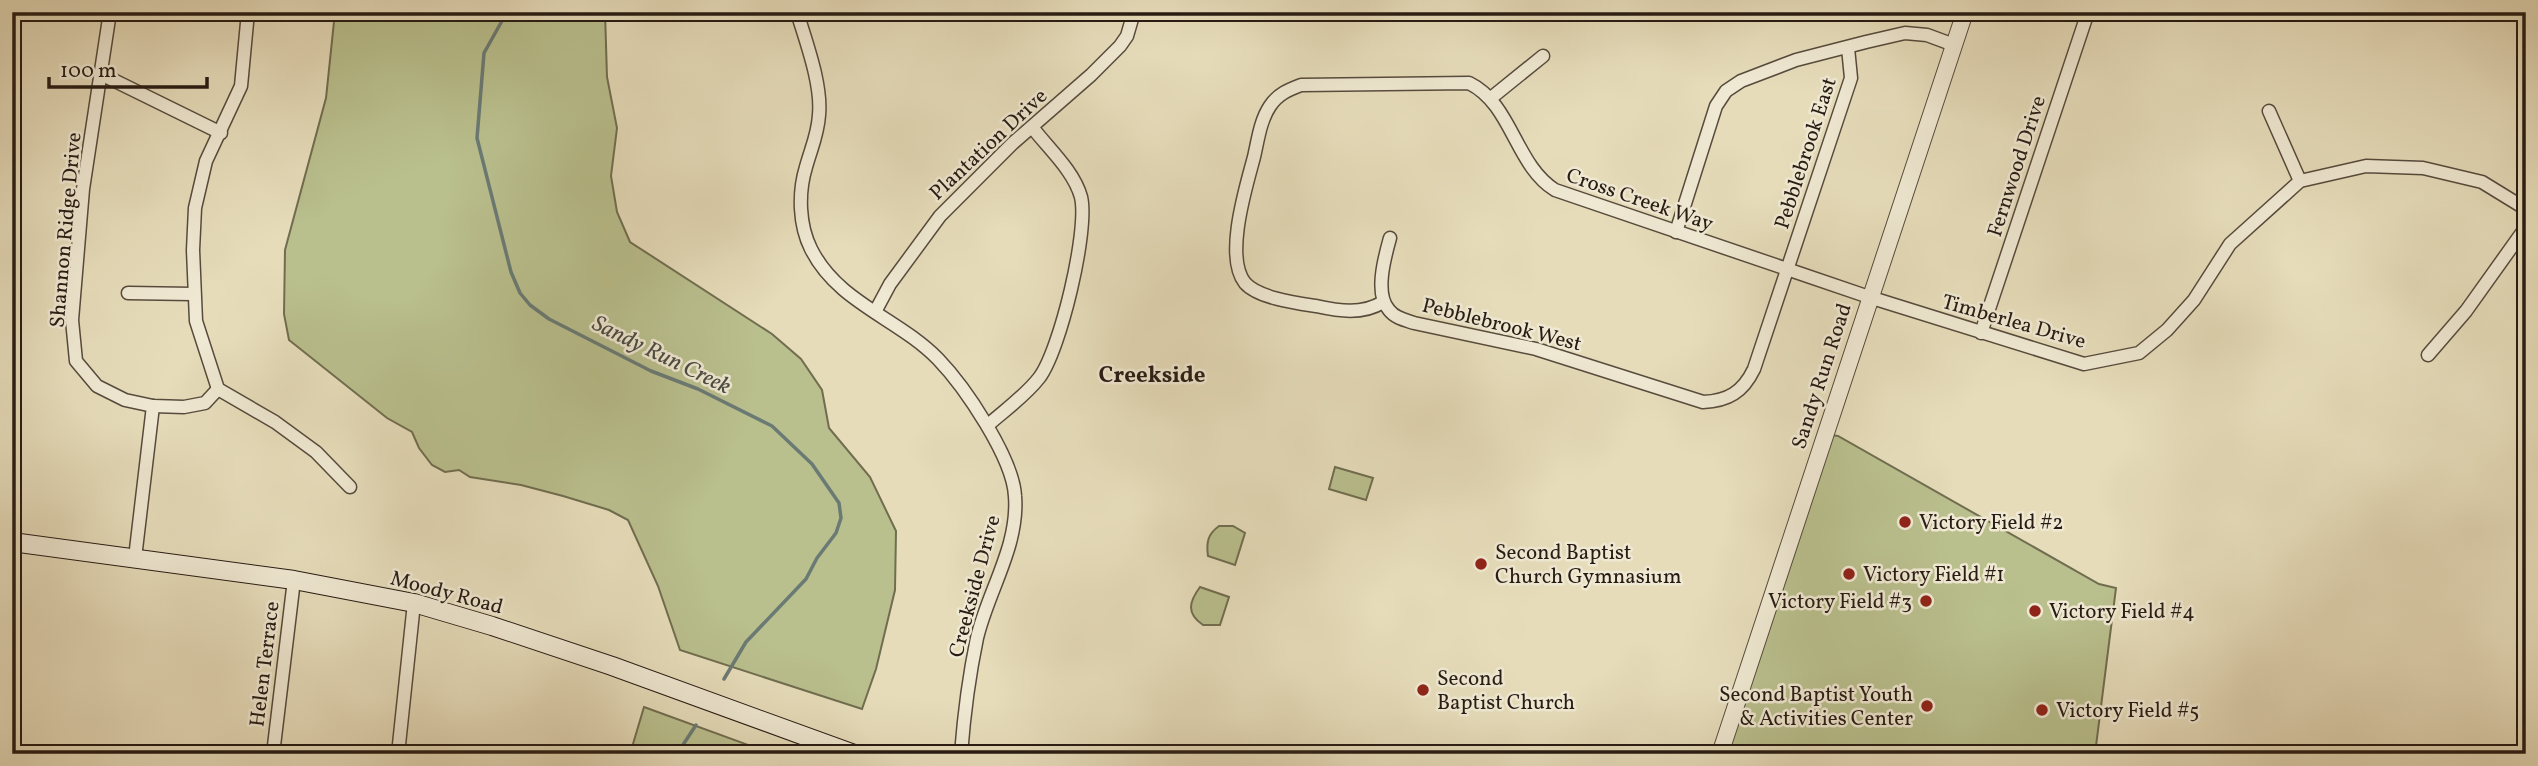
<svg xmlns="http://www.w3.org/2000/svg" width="2538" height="766" font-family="Vollkorn,serif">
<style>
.green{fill:#b9bf8d;stroke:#706d50;stroke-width:2}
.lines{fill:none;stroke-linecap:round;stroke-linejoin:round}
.stream{stroke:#6a7a74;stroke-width:3.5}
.minor-casing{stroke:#574b3d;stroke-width:15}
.tertiary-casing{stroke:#574b3d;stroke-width:18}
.secondary-casing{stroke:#271b13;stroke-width:20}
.minor{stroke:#efe8d2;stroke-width:12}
.tertiary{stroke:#efe8d2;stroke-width:16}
.secondary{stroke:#efe8d2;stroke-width:18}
.poi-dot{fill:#8f2418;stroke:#efe8d2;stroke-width:2.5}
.labels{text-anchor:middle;stroke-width:5;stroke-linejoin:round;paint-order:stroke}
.street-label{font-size:21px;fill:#271b13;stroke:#efe8d2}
.poi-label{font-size:21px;fill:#271b13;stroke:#efe8d2;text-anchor:start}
.water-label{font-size:23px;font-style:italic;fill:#494b44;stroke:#efe8d2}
.neighbourhood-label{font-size:23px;font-weight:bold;fill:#271b13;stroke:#efe8d2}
</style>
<rect width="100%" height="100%" fill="#e6dcba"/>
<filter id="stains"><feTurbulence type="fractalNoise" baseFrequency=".00286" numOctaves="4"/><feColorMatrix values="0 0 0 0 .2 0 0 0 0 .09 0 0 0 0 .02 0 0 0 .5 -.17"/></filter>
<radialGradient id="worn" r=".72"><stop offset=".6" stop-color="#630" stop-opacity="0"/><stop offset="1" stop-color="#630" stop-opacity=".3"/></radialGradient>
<!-- green -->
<g class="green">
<path d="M335 12H605L607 77 617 128 611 176 617 212 630 242 772 334 801 359 822 390 829 428 870 477 896 531 895 590 876 669 862 709 680 650 658 586 628 520 609 510 563 496 521 485 470 477 459 470 445 472 432 465 419 448 412 432 387 418 289 340 284 314 285 250 326 98Z"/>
<path d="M1831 435 1838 436 2099 584 2116 588 2095 754H1726Z"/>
<path d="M1335 467 1373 478 1366 500 1329 489Z"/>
<path d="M1219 526H1233L1245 533 1235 565 1208 556C1206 542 1208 534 1219 526Z"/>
<path d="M1200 587 1229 597 1220 625H1203C1186 613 1189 602 1200 587Z"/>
<path d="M644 707 773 754H630Z"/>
</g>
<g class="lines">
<!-- stream -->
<g class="stream">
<path d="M507 12 484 53 477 138 511 272 520 293 530 305 549 319 651 371 698 389 772 426 812 464 839 503 841 518 836 533 817 558 806 579 746 642 724 679"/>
<path d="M677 754 696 725"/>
</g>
<!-- minor casing -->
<g class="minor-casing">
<g id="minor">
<path d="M110 12 83 189 72 320 76 361 97 386 125 400 153 406 184 407 205 403 218 389"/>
<path d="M248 12 241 86 206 161 195 208 193 250 196 321 218 389 275 422 316 452 350 487"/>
<path d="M797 12C806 42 822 84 819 115 818 134 811 149 806 167 798 193 799 225 811 249 838 303 898 318 938 359 965 387 1013 458 1015 496 1019 546 988 591 977 638 969 676 964 715 961 754"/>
<path d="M101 74 221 133"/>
<path d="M1491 98 1543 56"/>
<path d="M2269 111 2300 181"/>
<path d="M1676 232 1716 106 1726 91 1741 81 1796 60 1866 42 1905 33 1927 35 1954 45"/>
<path d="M1390 238C1385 256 1374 294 1389 310 1395 318 1405 320 1414 323L1536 349 1703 402C1728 401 1743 392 1754 369L1851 78 1848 48"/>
<path d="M128 293 193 294"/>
<path d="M1383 302C1362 315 1339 311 1316 306 1296 303 1258 298 1245 283 1224 257 1246 187 1254 157 1258 140 1260 121 1270 106 1278 94 1288 90 1301 85L1469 83C1512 104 1515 165 1555 190L1869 297 2084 364 2139 353 2167 330 2194 300 2230 244 2300 181 2366 166 2423 168 2482 182 2526 209"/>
<path d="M875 312 890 284 940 216 1013 143 1091 75 1120 46 1127 36 1134 12"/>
<path d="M1981 333 2088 12"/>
<path d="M2428 355 2466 311 2526 227"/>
<path d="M988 425C1005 410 1025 396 1039 378 1060 351 1089 230 1081 197 1074 171 1048 148 1032 127"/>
<path d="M135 558 153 406"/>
<path d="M273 754 294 580"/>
<path d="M398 754 414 603"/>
</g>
</g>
<!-- tertiary casing -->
<g class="tertiary-casing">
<path id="tertiary" d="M1720 754 1965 12"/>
</g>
<!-- secondary casing -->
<g class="secondary-casing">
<path id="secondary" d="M12 542 294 580 414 603 492 626 612 666 854 754"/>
</g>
<!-- minor -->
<use href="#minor" class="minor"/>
<!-- tertiary -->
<use href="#tertiary" class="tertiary"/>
<!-- secondary -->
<use href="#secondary" class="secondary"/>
</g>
<!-- markers -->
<g class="poi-dot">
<circle cx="1905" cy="522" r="7"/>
<circle cx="1481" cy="564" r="7"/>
<circle cx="1849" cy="574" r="7"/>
<circle cx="1926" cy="601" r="7"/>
<circle cx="2035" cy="611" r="7"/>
<circle cx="1423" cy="690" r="7"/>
<circle cx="1927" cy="706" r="7"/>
<circle cx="2042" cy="710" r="7"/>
</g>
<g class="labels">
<!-- street labels -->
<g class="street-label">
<text transform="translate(988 144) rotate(-43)" y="7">Plantation Drive</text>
<text transform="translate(1805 153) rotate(-72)" y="7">Pebblebrook East</text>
<text transform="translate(2016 166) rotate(-72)" y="7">Fernwood Drive</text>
<text transform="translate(1640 199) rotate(19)" y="7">Cross Creek Way</text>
<text transform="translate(65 230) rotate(-85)" y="7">Shannon Ridge Drive</text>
<text transform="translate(2014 321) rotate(16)" y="7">Timberlea Drive</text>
<text transform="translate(1502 324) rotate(14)" y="7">Pebblebrook West</text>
<text transform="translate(1821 376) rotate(-72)" y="7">Sandy Run Road</text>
<text transform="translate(974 586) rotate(-75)" y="7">Creekside Drive</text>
<text transform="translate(447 592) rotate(15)" y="7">Moody Road</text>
<text transform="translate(264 664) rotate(-83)" y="7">Helen Terrace</text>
</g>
<!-- poi labels -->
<g class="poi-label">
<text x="1919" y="529">Victory Field #2</text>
<text x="1495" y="559">Second Baptist<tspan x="1495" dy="24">Church Gymnasium</tspan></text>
<text x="1863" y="581">Victory Field #1</text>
<text x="1912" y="608" text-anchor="end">Victory Field #3</text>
<text x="2049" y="618">Victory Field #4</text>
<text x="1437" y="685">Second<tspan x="1437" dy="24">Baptist Church</tspan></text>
<text x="1913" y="701" text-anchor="end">Second Baptist Youth<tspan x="1913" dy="24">&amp; Activities Center</tspan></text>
<text x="2056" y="717">Victory Field #5</text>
</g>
<!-- water labels -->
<g class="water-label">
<text transform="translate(662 354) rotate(26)" y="8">Sandy Run Creek</text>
</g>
<!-- neighbourhood labels -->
<g class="neighbourhood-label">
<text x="1152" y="382">Creekside</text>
</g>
</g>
<!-- margin -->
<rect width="2538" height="766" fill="none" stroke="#e6dcba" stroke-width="42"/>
<rect x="14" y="14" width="2510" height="738" fill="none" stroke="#271b13" stroke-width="3.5"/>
<rect x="21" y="21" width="2496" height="724" fill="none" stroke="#271b13" stroke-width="2"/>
<!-- scale -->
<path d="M49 77v10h158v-10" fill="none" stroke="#271b13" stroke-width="3.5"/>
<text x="60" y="77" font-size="21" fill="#271b13" stroke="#efe8d2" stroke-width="5" paint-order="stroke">100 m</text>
<rect width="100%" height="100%" filter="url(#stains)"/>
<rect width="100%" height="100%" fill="url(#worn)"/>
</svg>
